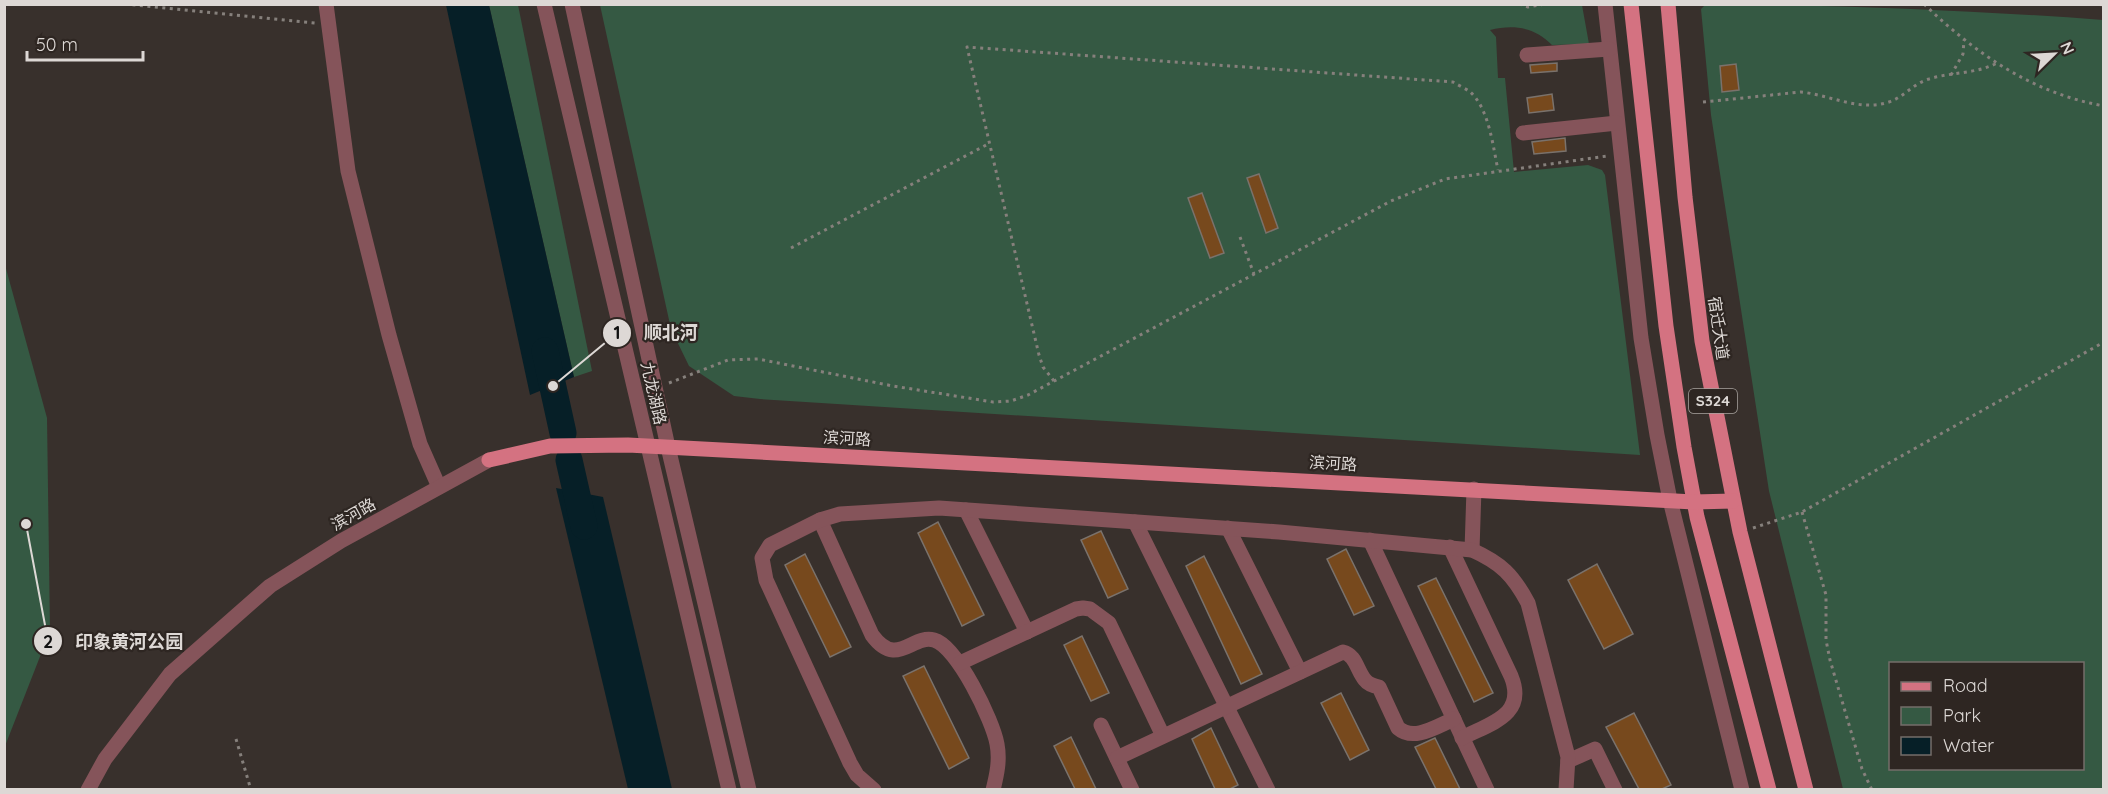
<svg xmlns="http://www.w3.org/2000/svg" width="2108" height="794" font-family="Quicksand,'Noto Sans SC',sans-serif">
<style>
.green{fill:#355943;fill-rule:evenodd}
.water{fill:#061f27}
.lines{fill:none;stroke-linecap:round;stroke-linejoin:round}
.river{stroke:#061f27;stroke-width:27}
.building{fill:#77491d;stroke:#7a726c;stroke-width:1.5}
.path{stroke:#86807c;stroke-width:3;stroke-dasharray:3 4.5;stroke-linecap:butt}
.minor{stroke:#85545a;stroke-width:15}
.major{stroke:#d47281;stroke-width:15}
.labels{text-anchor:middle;stroke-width:4.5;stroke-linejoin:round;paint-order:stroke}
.shield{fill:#2e2622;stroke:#a8a39f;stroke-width:1.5}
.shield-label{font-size:15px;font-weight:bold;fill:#ddd8d5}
.street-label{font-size:16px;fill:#ddd8d5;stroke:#2e2622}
.leader{fill:none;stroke:#ddd8d5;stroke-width:2}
.callout-dot{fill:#ddd8d5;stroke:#2e2622;stroke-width:2}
.mark-label{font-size:18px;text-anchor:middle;font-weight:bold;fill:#111}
.callout-label{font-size:18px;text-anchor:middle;font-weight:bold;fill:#ddd8d5;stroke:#2e2622;stroke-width:4.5;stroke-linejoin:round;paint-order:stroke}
</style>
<rect width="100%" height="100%" fill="#38302c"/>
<!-- green -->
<g class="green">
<path d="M1706 4C1838 5 1971 10 2103 20V789H1843L1769 491 1711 115 1701 9ZM1890 664H2082V768H1890Z"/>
<path d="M489 5H518L592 371 574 377Z"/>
<path d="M600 5H1582L1589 44 1552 45C1535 27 1513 24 1490 30L1496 37 1498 78H1505L1514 172 1588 165 1602 170 1605 175 1640 455 760 399 734 396 689 366 671 329Z"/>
<path d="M5 265 47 418 50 631 5 746Z"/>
</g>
<!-- water -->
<g class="water">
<path d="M446 5H489L574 377 530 395Z"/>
<path d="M556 488 603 497 672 789H628Z"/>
</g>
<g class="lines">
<!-- river -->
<g class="river">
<path d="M545 351 563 433"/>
<path d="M569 460 584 526"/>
</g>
</g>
<!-- building -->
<g class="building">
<path d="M1557 63V71L1531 73 1530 65Z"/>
<path d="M1736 64 1739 90 1722 92 1720 66Z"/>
<path d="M1552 94 1554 110 1529 113 1527 98Z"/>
<path d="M1565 138 1566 151 1534 154 1532 142Z"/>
<path d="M1259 174 1278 228 1266 233 1247 178Z"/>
<path d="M1202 193 1224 253 1210 258 1188 198Z"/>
<path d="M938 522 984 615 962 626 918 533Z"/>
<path d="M1101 531 1128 589 1108 598 1081 540Z"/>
<path d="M1346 549 1374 606 1354 615 1327 559Z"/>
<path d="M805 554 851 647 830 657 785 565Z"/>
<path d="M1204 556 1262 674 1241 684 1186 566Z"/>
<path d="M1597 564 1633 634 1604 649 1568 580Z"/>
<path d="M1436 578 1493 693 1474 702 1418 586Z"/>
<path d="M1082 636 1109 693 1091 701 1064 645Z"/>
<path d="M924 666 969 758 949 769 903 676Z"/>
<path d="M1341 693 1369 750 1350 760 1321 703Z"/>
<path d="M1634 713 1671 785 1662 789H1639L1606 727Z"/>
<path d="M1211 728 1238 785 1230 789H1215L1192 739Z"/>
<path d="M1071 737 1096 789H1075L1054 746Z"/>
<path d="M1435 738 1460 789H1436L1415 747Z"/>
</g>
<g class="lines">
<!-- path -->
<g class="path">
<path d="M125 4 315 23"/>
<path d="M1519 4 1528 7 1545 4"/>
<path d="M1924 4C1976 54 2032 93 2104 106"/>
<path d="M2092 4 2104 5"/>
<path d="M1951 75 1963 54 1964 40"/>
<path d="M1703 102 1801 92C1830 95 1860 112 1889 102 1904 97 1914 83 1929 79 1951 72 1976 74 1997 63"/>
<path d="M1240 237 1254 274"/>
<path d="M791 248 990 143"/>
<path d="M1054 381 1043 367 1039 355 967 47 1453 82C1458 85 1464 88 1469 91 1489 107 1493 147 1498 170"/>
<path d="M669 383 728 360 758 359 893 386 993 402 1011 401 1028 395 1391 201 1445 179 1607 156"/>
<path d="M1802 512 1826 595V640L1830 660 1862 769 1872 790"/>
<path d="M1753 528 1802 512 2104 342"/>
<path d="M236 739 251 790"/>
</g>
<!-- minor -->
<g class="minor">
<path d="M326 4 348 171 389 335 420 444 439 487"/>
<path d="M544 4 729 790"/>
<path d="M572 4 668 447 749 790"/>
<path d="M1605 4 1641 338 1657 435 1670 500 1742 790"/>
<path d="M1527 55 1609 49"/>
<path d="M1523 133 1617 123"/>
<path d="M966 510 1027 632"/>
<path d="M820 520 872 635C897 669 912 634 934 640 957 646 993 721 997 744 1000 760 997 774 993 790"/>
<path d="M1135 522 1268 790"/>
<path d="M1228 528 1300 672"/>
<path d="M1370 540 1487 790"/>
<path d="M1450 547 1511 676C1527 715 1491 723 1462 738"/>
<path d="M1472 550 1474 489"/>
<path d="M960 663 1076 609 1083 608 1090 609 1109 623 1163 736"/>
<path d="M1101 725 1132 790"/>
<path d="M1117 758 1343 652C1356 655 1357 671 1365 680 1368 684 1374 686 1379 687L1398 728C1414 742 1437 726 1454 719"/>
<path d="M1568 761 1595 749 1615 790"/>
<path d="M88 790 105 759 170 674 270 586 341 541 489 460"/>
<path d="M874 790 857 775 850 763 766 580 762 558 770 545 820 520 840 514 939 508 1279 532 1472 550C1501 563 1513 575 1528 603L1568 757 1566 790"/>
</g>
<!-- major -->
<g class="major">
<path d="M1631 4 1666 326 1684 447 1697 517 1769 790"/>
<path d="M1668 4 1685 197 1702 341 1740 532 1806 790"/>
<path d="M489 460 550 446 628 445 1694 502 1733 501"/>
</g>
</g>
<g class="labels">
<!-- shield labels -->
<rect class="shield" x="1689" y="389" width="48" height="24" rx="4.5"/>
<g class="shield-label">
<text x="1713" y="406">S324</text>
</g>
<!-- street labels -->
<g class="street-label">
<text transform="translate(1719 328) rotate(82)" y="6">宿迁大道</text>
<text transform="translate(654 393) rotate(77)" y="6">九龙湖路</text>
<text transform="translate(847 438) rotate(3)" y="6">滨河路</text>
<text transform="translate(1333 463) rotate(3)" y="6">滨河路</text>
<text transform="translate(353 514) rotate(-29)" y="6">滨河路</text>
</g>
</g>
<!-- callouts -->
<path class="leader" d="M553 386L617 333M26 524L48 641"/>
<g class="callout-dot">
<circle cx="553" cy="386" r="6"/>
<circle cx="26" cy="524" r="6"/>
<circle cx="617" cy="333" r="15"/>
<circle cx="48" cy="641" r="15"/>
</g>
<g class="mark-label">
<text x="617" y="339">1</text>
<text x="48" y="648">2</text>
</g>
<g class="callout-label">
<text x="671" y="339">顺北河</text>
<text x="129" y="648">印象黄河公园</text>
</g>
<!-- border -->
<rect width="2108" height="794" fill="none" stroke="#ddd8d5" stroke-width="12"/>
<!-- legend -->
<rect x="1889" y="662" width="195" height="108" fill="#2e2622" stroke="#746d6a" stroke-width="1.5"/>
<rect x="1901" y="682" width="30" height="9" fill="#d47281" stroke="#746d6a" stroke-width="1.5"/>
<text x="1943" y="692" font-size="18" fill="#ddd8d5">Road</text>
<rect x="1901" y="707" width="30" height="18" fill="#355943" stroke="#746d6a" stroke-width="1.5"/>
<text x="1943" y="722" font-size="18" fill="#ddd8d5">Park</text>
<rect x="1901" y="737" width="30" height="18" fill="#061f27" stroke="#746d6a" stroke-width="1.5"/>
<text x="1943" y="752" font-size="18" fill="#ddd8d5">Water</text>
<!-- north arrow -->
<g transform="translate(2054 54) rotate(66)" stroke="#2e2622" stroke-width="4.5" paint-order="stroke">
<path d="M0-4.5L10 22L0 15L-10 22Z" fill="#ddd8d5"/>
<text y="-9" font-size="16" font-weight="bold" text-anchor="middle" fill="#ddd8d5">N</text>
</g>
<!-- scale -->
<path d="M27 51v9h116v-9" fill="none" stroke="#ddd8d5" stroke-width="3"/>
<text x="36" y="51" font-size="18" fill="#ddd8d5" stroke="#2e2622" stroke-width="4.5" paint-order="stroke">50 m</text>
</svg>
